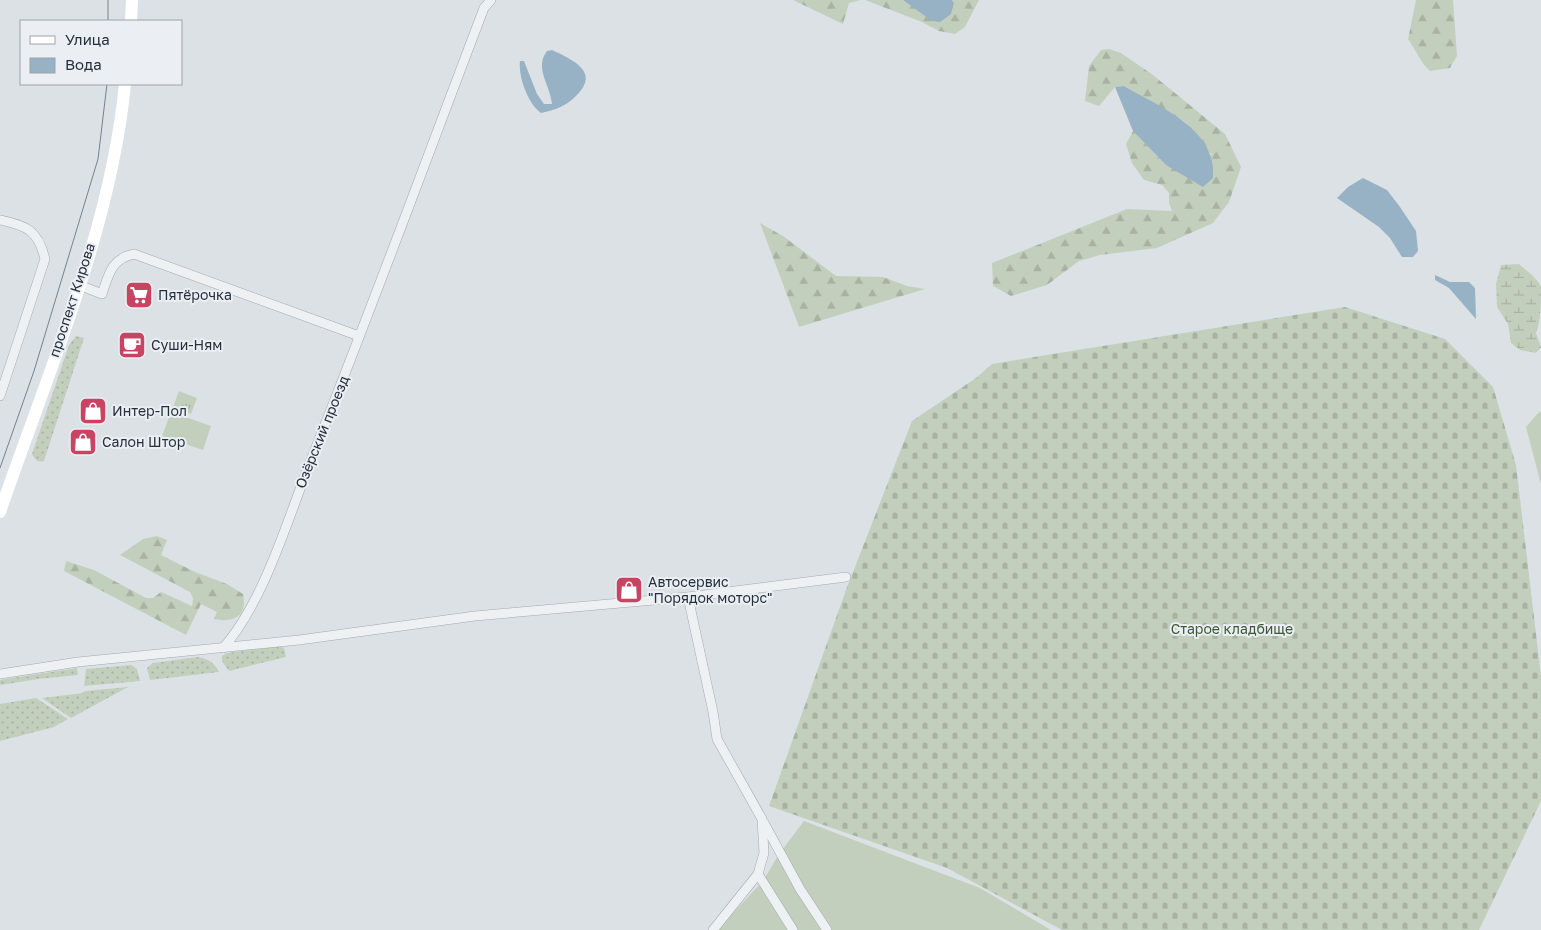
<svg xmlns="http://www.w3.org/2000/svg" width="1541" height="930" font-family="'Golos Text',sans-serif">
<style>
.grass{fill:url(#grass-dots)}
.forest{fill:url(#forest-firs)}
.wetland{fill:url(#wetland-marsh)}
.cemetery{fill:url(#cemetery-stones)}
.park{fill:url(#park-tufts)}
.garden{fill:#c3cfbd}
.water{fill:#97b1c5}
.lines{fill:none;stroke-linecap:round;stroke-linejoin:round}
.street-casing{stroke:#a2a8af;stroke-width:10}
.street{stroke:#eef1f4;stroke-width:9}
.secondary{stroke:#fff;stroke-width:12}
.tram{stroke:#76818f;stroke-width:1}
.labels{text-anchor:middle;stroke-width:4;stroke-linejoin:round;paint-order:stroke}
.poi-label{font-size:14px;fill:#26303b;stroke:#ebeff4;text-anchor:start}
.street-label{font-size:14px;fill:#26303b;stroke:#ebeff4}
.park-label{font-size:14px;fill:#3d5734;stroke:#ebeff4}
</style>
<defs>
<pattern id="grass-dots" width="8" height="8" patternUnits="userSpaceOnUse" patternTransform="scale(1.25)"><rect width="8" height="8" fill="#c3cfbd"/><path d="M2 2h.1M6 6h.1" fill="none" stroke="#a7b2a3" stroke-width="1.8" stroke-linecap="round"/></pattern>
<pattern id="forest-firs" width="22" height="20" patternUnits="userSpaceOnUse" patternTransform="scale(1.25)"><rect width="22" height="20" fill="#c3cfbd"/><path d="M5 1l3.5 6h-7zM16 11l3.5 6h-7z" fill="#a7b2a3"/></pattern>
<pattern id="wetland-marsh" width="20" height="14" patternUnits="userSpaceOnUse" patternTransform="scale(1.25)"><rect width="20" height="14" fill="#c3cfbd"/><path d="M1 5h8M5 5V1M11 12h8M15 12V8" fill="none" stroke="#a7b2a3"/></pattern>
<pattern id="cemetery-stones" width="16" height="16" patternUnits="userSpaceOnUse" patternTransform="scale(1.25)"><rect width="16" height="16" fill="#c3cfbd"/><path d="M2 7V4a2 2 0 0 1 4 0v3zM10 15v-3a2 2 0 0 1 4 0v3z" fill="#a7b2a3"/></pattern>
<pattern id="park-tufts" width="24" height="20" patternUnits="userSpaceOnUse" patternTransform="scale(1.25)"><rect width="24" height="20" fill="#c3cfbd"/><path d="M3 7l-1-3M5 7V3M7 7l1-3M15 17l-1-3M17 17v-4M19 17l1-3" fill="none" stroke="#a7b2a3"/></pattern>
</defs>
<rect width="100%" height="100%" fill="#dce1e6"/>
<!-- grass -->
<g class="grass">
<path d="M76 336 84 338 44 461C37 463 35 459 32 454L69 345Z"/>
<path d="M278 646 284 648 286 657 229 671 222 661V656L227 653Z"/>
<path d="M198 657C208 659 214 662 219 672L150 680 147 668 153 663Z"/>
<path d="M131 665 137 669 140 681 84 686 86 669Z"/>
<path d="M77 668 78 675 38 679 0 685V680L5 679Z"/>
<path d="M128 687 71 718 42 698 83 693 85 691Z"/>
<path d="M36 698 68 719 54 727 0 741V704Z"/>
</g>
<!-- forest -->
<g class="forest">
<path d="M793 0H861L849 3 843 24Z"/>
<path d="M865 0H903L914 7 954 3 952 0H979L965 27 955 34 939 31 922 22Z"/>
<path d="M1416 0H1453L1457 56 1450 68 1430 71C1420 62 1416 50 1408 39Z"/>
<path d="M1109 49 1121 53 1153 75 1225 134 1241 167 1229 202 1213 223 1157 248 1100 255 1079 261 1047 285 1011 296 993 286 992 263 1127 209 1172 211 1169 203V193L1162 185 1144 180 1132 163 1126 144 1133 131 1166 165 1212 155 1185 122 1124 86 1115 87 1099 106 1085 101 1089 66 1101 50Z"/>
<path d="M760 223 783 236 836 276 883 277 907 286 925 289 799 327Z"/>
<path d="M157 536 167 540 161 555 195 572 227 584 243 594C248 617 233 623 214 619L217 612 201 604 186 635 64 571 66 561 94 570 146 598H153L161 592 192 606 193 598 190 592 120 555 143 539Z"/>
</g>
<!-- wetland -->
<path class="wetland" d="M1519 264C1527 271 1537 278 1541 287 1541 298 1541 324 1536 333L1541 347 1536 353 1520 350 1511 343 1508 324 1497 307 1496 284 1501 265Z"/>
<!-- cemetery -->
<path class="cemetery" d="M1345 307 1445 339 1493 387 1516 465 1541 676V801L1479 930H1062L947 868 769 806 846 590 912 421 976 378 992 364Z"/>
<!-- park -->
<path class="park" d="M179 391 197 398 191 414 173 407Z"/>
<!-- garden -->
<g class="garden">
<path d="M171 412 211 426 203 450 162 436Z"/>
<path d="M1539 412H1541V484L1526 427Z"/>
<path d="M804 821 980 888 1051 930H717L763 881 779 854Z"/>
</g>
<!-- water -->
<g class="water">
<path d="M903 0H952L954 3 951 14 940 22 932 21Z"/>
<path d="M552 50C573 60 601 72 576 96 566 106 555 110 541 113 528 104 518 76 520 61H524L537 94 544 104H552C550 84 534 68 547 51Z"/>
<path d="M1124 86C1159 107 1218 129 1213 178L1203 187 1166 165 1133 131 1115 87Z"/>
<path d="M1363 178 1387 190 1400 207 1416 231 1418 251 1413 257H1402L1390 238 1379 227 1337 198 1348 187Z"/>
<path d="M1435 275 1450 282H1469L1475 288 1476 319 1449 288 1435 280Z"/>
</g>
<g class="lines">
<!-- street casing -->
<g class="street-casing">
<g id="street">
<path d="M0 220C27 226 38 230 45 259L0 396"/>
<path d="M79 285 102 294C109 274 111 259 134 254L359 336"/>
<path d="M688 597 713 712 717 739 762 819 764 853 758 874 713 930"/>
<path d="M223 648C263 603 287 522 309 465 370 313 426 160 484 8L491 0"/>
<path d="M0 674 78 662 299 640 475 616 688 597 846 577"/>
<path d="M764 823 800 889 827 930"/>
<path d="M758 874 793 930"/>
</g>
</g>
<!-- street -->
<use href="#street" class="street"/>
<!-- secondary -->
<g class="secondary">
<path d="M131 21 132 0"/>
<path d="M0 512C47 374 111 230 125 84"/>
</g>
<!-- tram -->
<g class="tram">
<path d="M108 21V0"/>
<path d="M0 468 34 371 98 159 107 84"/>
</g>
</g>
<!-- icons -->
<defs>
<g id="supermarket-square" transform="scale(1.4375)"><rect x="-9" y="-9" width="18" height="18" rx="4" fill="#c94362" stroke="#ebeff4"/><path d="M-6-5.5h2.5l.6 2H6L4.5 2H-2.5L-4.4-4H-6ZM-1.5 3.2a1.3 1.3 0 1 0 .1 0ZM3 3.2a1.3 1.3 0 1 0 .1 0Z" fill="#fff"/></g>
<g id="cafe-square" transform="scale(1.4375)"><rect x="-9" y="-9" width="18" height="18" rx="4" fill="#c94362" stroke="#ebeff4"/><path d="M-5.5-4.5H6V0H3Q3 3.5 0 3.5H-2.5Q-5.5 3.5-5.5 0ZM3-3.2v2h1.7v-2ZM-6 4.5H4V6H-6Z" fill="#fff"/></g>
<g id="shop-square" transform="scale(1.4375)"><rect x="-9" y="-9" width="18" height="18" rx="4" fill="#c94362" stroke="#ebeff4"/><path d="M-5-2.5h2.3a2.7 3.5 0 0 1 5.4 0H5L5.5 6h-11ZM-1.5-2.5h3a1.5 2.3 0 0 0-3 0Z" fill="#fff"/></g>
</defs>
<g fill-rule="evenodd">
<use href="#supermarket-square" x="139" y="295"/>
<use href="#cafe-square" x="132" y="345"/>
<use href="#shop-square" x="93" y="411"/>
<use href="#shop-square" x="83" y="442"/>
<use href="#shop-square" x="629" y="590"/>
</g>
<g class="labels">
<!-- poi labels -->
<g class="poi-label">
<text x="158" y="300">Пятёрочка</text>
<text x="151" y="350">Суши-Ням</text>
<text x="112" y="416">Интер-Пол</text>
<text x="102" y="447">Салон Штор</text>
<text x="648" y="587">Автосервис<tspan x="648" dy="16">"Порядок моторс"</tspan></text>
</g>
<!-- street labels -->
<g class="street-label">
<text transform="translate(72 300) rotate(-72)" y="5">проспект Кирова</text>
<text transform="translate(322 432) rotate(-68)" y="5">Озёрский проезд</text>
</g>
<!-- park labels -->
<g class="park-label">
<text x="1232" y="634">Старое кладбище</text>
</g>
</g>
<!-- legend -->
<rect x="20" y="20" width="162" height="65" fill="#ebeff4" stroke="#9ca3aa"/>
<rect x="30" y="36" width="25" height="8" fill="#ffffff" stroke="#9ca3aa"/>
<text x="65" y="45" font-size="15" fill="#26303b">Улица</text>
<rect x="30" y="58" width="25" height="15" fill="#97b1c5" stroke="#9ca3aa"/>
<text x="65" y="70" font-size="15" fill="#26303b">Вода</text>
</svg>
